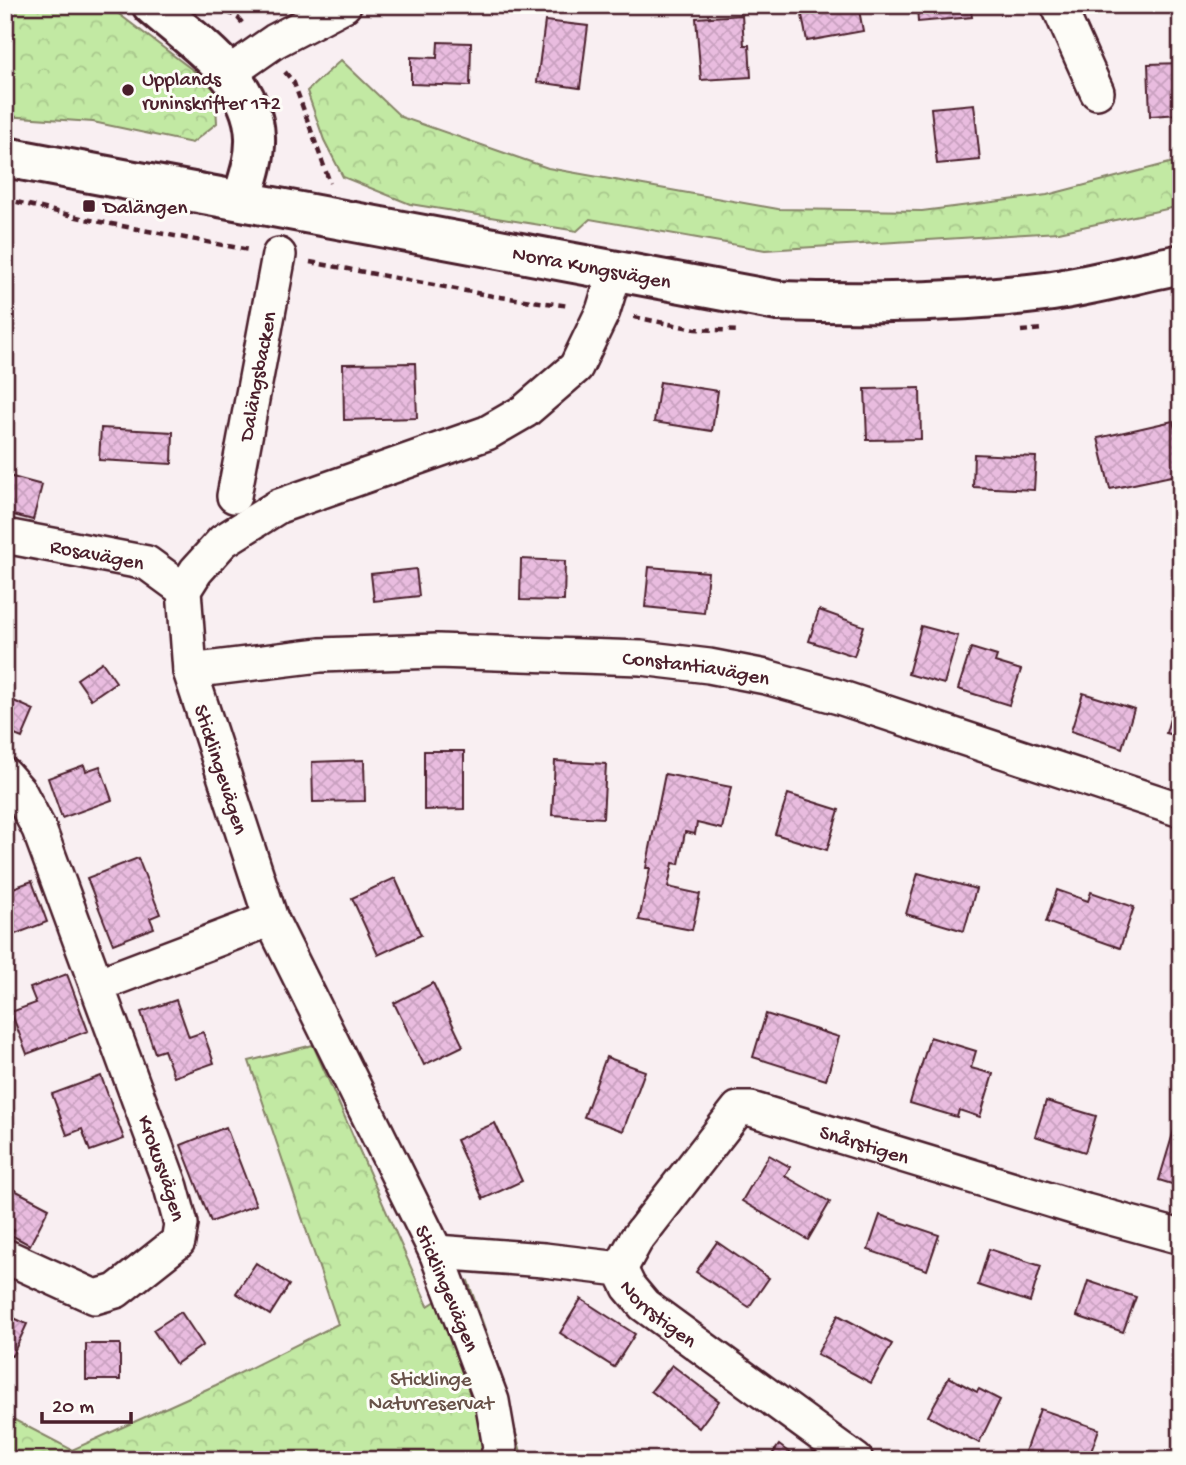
<svg xmlns="http://www.w3.org/2000/svg" width="1186" height="1465" font-family="'Gochi Hand',sans-serif">
<style>
.forest{fill:url(#forest-crowns);stroke:#868467;stroke-width:2}
.building{fill:url(#building-cross-hatch);stroke:#4a1f2b;stroke-width:2}
.lines{fill:none;stroke-linecap:round;stroke-linejoin:round}
.street-casing{stroke:#4a1f2b;stroke-width:38}
.secondary-casing{stroke:#4a1f2b;stroke-width:44}
.path{stroke:#4a1f2b;stroke-width:4.5;stroke-dasharray:7 5;stroke-linecap:butt}
.street{stroke:#fdfcf7;stroke-width:33}
.secondary{stroke:#fdfcf7;stroke-width:38}
.poi-dot{fill:#4a1f2b;stroke:#fdfcf7;stroke-width:2.5}
.labels{text-anchor:middle;stroke-width:6;stroke-linejoin:round;paint-order:stroke}
.poi-label{font-size:21px;fill:#4a1f2b;stroke:#fdfcf7;text-anchor:start}
.street-label{font-size:21px;fill:#4a1f2b;stroke:#fdfcf7}
.park-label{font-size:21px;fill:#685249;stroke:#fdfcf7}
</style>
<defs>
<pattern id="forest-crowns" width="20" height="18" patternUnits="userSpaceOnUse" patternTransform="scale(1.75)"><rect width="20" height="18" fill="#c2e9a3"/><path d="M2 6a3 3 0 1 1 6 0M12 15a3 3 0 1 1 6 0" fill="none" stroke="#a8c78c"/></pattern>
<pattern id="building-cross-hatch" width="8" height="8" patternUnits="userSpaceOnUse" patternTransform="scale(1.75)"><rect width="8" height="8" fill="#e9bcdf"/><path d="M0 0l8 8M0 8l8-8" fill="none" stroke="#c9a1c0"/></pattern>
</defs>
<rect width="100%" height="100%" fill="#f9eff2"/>
<filter id="ink" filterUnits="userSpaceOnUse"><feTurbulence type="fractalNoise" baseFrequency=".0143" numOctaves="2"/><feDisplacementMap in="SourceGraphic" scale="14" xChannelSelector="R" yChannelSelector="G"/><feConvolveMatrix kernelMatrix="1 2 1 2 8 2 1 2 1" color-interpolation-filters="sRGB"/></filter>
<g filter="url(#ink)">
<!-- forest -->
<g class="forest">
<path d="M5 5H107L215 87 217 123 192 143 93 122 5 116Z"/>
<path d="M341 60 401 117 548 168 778 209 922 211 1047 195 1181 160V206L1059 232 765 250 590 219 577 231 410 204 343 177 324 140 307 91Z"/>
<path d="M313 1045 428 1306 468 1281 500 1372 523 1460H5V1415L72 1450 216 1385 338 1324 249 1061Z"/>
</g>
<!-- building -->
<g class="building">
<path d="M800 5H858L863 31 807 41Z"/>
<path d="M917 5H970L972 17 918 22Z"/>
<path d="M742 15 744 45H749L751 77 701 80 696 18Z"/>
<path d="M545 21 588 26 580 88 537 82Z"/>
<path d="M438 42 471 43 470 86 411 84V57L437 58Z"/>
<path d="M1181 63V114L1150 116 1148 64Z"/>
<path d="M974 104 980 160 937 164 931 108Z"/>
<path d="M415 363 417 418 344 420 343 364Z"/>
<path d="M660 382 718 391 712 431 654 422Z"/>
<path d="M920 388 921 439 867 440 865 389Z"/>
<path d="M1173 421 1181 454V474L1110 489 1098 438Z"/>
<path d="M101 428 173 432 172 464 99 460Z"/>
<path d="M974 454 1036 457 1034 490 973 487Z"/>
<path d="M5 475 42 485 33 520 5 513Z"/>
<path d="M521 559 565 561 564 601 520 600Z"/>
<path d="M649 567 708 572 704 613 645 607Z"/>
<path d="M416 569 419 596 374 601 371 574Z"/>
<path d="M819 610 864 626 854 656 809 641Z"/>
<path d="M921 626 958 636 944 684 908 674Z"/>
<path d="M971 648 997 656 995 662 1021 670 1009 705 958 689Z"/>
<path d="M102 662 116 682 91 699 77 679Z"/>
<path d="M1181 679V737L1166 733Z"/>
<path d="M1083 693 1134 709 1122 748 1071 731Z"/>
<path d="M5 697 34 710 22 738 5 731Z"/>
<path d="M424 751H464V809L424 810Z"/>
<path d="M364 760 365 801 313 802 312 762Z"/>
<path d="M555 761 606 764 603 818 552 815Z"/>
<path d="M84 765 86 771 100 766 112 800 62 818 48 778Z"/>
<path d="M665 774 731 787 722 829 697 823 695 834 685 832 679 864 673 863 668 887 700 894 692 930 639 920 650 868H646Z"/>
<path d="M788 794 839 810 827 850 775 834Z"/>
<path d="M138 858 160 914 150 918 154 928 113 944 87 878Z"/>
<path d="M918 873 976 889 964 931 906 914Z"/>
<path d="M395 878 421 935 378 955 352 898Z"/>
<path d="M32 881 47 922 5 938V891Z"/>
<path d="M1057 890 1088 901 1091 892 1134 907 1120 948 1046 922Z"/>
<path d="M67 974 88 1031 27 1054 11 1012 36 1003 30 988Z"/>
<path d="M433 983 463 1046 424 1065 394 1003Z"/>
<path d="M176 1000 189 1037 203 1032 214 1063 174 1077 164 1050 155 1053 141 1012Z"/>
<path d="M766 1014 839 1037 826 1080 753 1057Z"/>
<path d="M930 1037 976 1051 971 1068 993 1074 980 1117 959 1110 957 1117 910 1103Z"/>
<path d="M606 1057 645 1071 623 1131 584 1117Z"/>
<path d="M101 1076 124 1139 90 1151 82 1129 67 1135 52 1094Z"/>
<path d="M1046 1101 1096 1116 1085 1152 1035 1136Z"/>
<path d="M1178 1117 1181 1118V1187L1159 1180Z"/>
<path d="M495 1123 522 1181 483 1199 456 1140Z"/>
<path d="M226 1127 256 1205 211 1222 181 1145Z"/>
<path d="M769 1155 790 1167 785 1176 830 1202 808 1240 742 1201Z"/>
<path d="M5 1185 49 1208 30 1245 11 1235 14 1230 5 1226Z"/>
<path d="M880 1215 939 1235 927 1270 868 1250Z"/>
<path d="M717 1242 769 1278 749 1307 696 1272Z"/>
<path d="M989 1249 1041 1266 1030 1302 978 1285Z"/>
<path d="M256 1263 289 1285 270 1315 236 1293Z"/>
<path d="M1088 1281 1136 1297 1123 1332 1077 1316Z"/>
<path d="M581 1299 635 1334 614 1367 560 1333Z"/>
<path d="M181 1312 203 1345 176 1364 153 1330Z"/>
<path d="M5 1314 27 1324 12 1356 9 1355 5 1363Z"/>
<path d="M838 1315 892 1344 871 1383 817 1354Z"/>
<rect x="86" y="1344" width="34" height="36"/>
<path d="M672 1365 719 1401 699 1428 651 1391Z"/>
<path d="M949 1377 977 1392 979 1389 1000 1400 979 1443 928 1416Z"/>
<path d="M1040 1409 1099 1429 1088 1460 1063 1453 1061 1460H1022Z"/>
<path d="M779 1445 799 1460H768Z"/>
</g>
<g class="lines">
<!-- street casing -->
<g class="street-casing">
<g id="street">
<path d="M1058 5 1097 92"/>
<path d="M229 73 275 41 344 5"/>
<path id="s1" d="M234 496 279 255"/>
<path id="s2" d="M5 536 147 563 184 590"/>
<path id="s3" d="M190 671 320 655 437 651 641 658 709 666 766 677 839 697 1181 810"/>
<path id="s4" d="M5 775 19 791 39 829 171 1187 181 1224 178 1242 116 1291 95 1297 5 1256"/>
<path d="M97 985 271 919"/>
<path id="s5" d="M436 1252 544 1260 620 1269 629 1287 644 1305 856 1460"/>
<path id="s6" d="M620 1269 636 1240 738 1109H751L1086 1211 1181 1237"/>
<path d="M497 1460 500 1447 492 1401 436 1252 271 919 190 671 184 590 196 571 223 541 279 506 487 433 525 411 576 367 603 311 615 272"/>
</g>
</g>
<!-- secondary casing -->
<g class="secondary-casing">
<g id="secondary">
<path d="M152 5C192 41 253 77 255 137 256 158 248 180 242 200"/>
<path id="s7" d="M5 157 778 301C867 304 956 303 1045 292 1090 286 1136 273 1181 264"/>
</g>
</g>
<!-- path -->
<g class="path">
<path d="M217 5 238 18 245 26"/>
<path d="M285 72 294 83 330 183"/>
<path d="M5 199 85 219 249 250"/>
<path d="M310 262 493 296 570 306"/>
<path d="M634 317 695 329 739 331"/>
<path d="M1021 331 1043 329"/>
</g>
<!-- street -->
<use href="#street" class="street"/>
<!-- secondary -->
<use href="#secondary" class="secondary"/>
</g>
</g>
<!-- markers -->
<g class="poi-dot">
<circle cx="128" cy="90" r="7"/>
<rect x="82" y="199" width="14" height="14" rx="3.5"/>
</g>
<g class="labels">
<!-- poi labels -->
<g class="poi-label">
<text x="142" y="85">Upplands<tspan x="142" dy="24">runinskrifter 172</tspan></text>
<text x="103" y="213">Dalängen</text>
</g>
<!-- street labels -->
<g class="street-label">
<text dy="7" stroke="none"><textPath href="#s7" startOffset="597">Norra Kungsvägen</textPath></text>
<text dy="7" stroke="none"><textPath href="#s1" startOffset="122">Dalängsbacken</textPath></text>
<text dy="7" stroke="none"><textPath href="#s2" startOffset="94">Rosavägen</textPath></text>
<text dy="7" stroke="none"><textPath href="#s3" startOffset="508">Constantiavägen</textPath></text>
<text transform="translate(222 769) rotate(72)" y="7">Sticklingevägen</text>
<text dy="7" stroke="none"><textPath href="#s6" startOffset="331">Snårstigen</textPath></text>
<text dy="7" stroke="none"><textPath href="#s4" startOffset="425">Krokusvägen</textPath></text>
<text transform="translate(448 1288) rotate(67)" y="7">Sticklingevägen</text>
<text dy="7" stroke="none"><textPath href="#s5" startOffset="245">Norrstigen</textPath></text>
</g>
<!-- park labels -->
<g class="park-label">
<text x="431" y="1385">Sticklinge<tspan x="431" dy="24">Naturreservat</tspan></text>
</g>
</g>
<!-- margin -->
<rect width="1186" height="1465" fill="none" stroke="#fdfcf7" stroke-width="28"/>
<rect x="14" y="14" width="1158" height="1437" fill="none" stroke="#4a1f2b" stroke-width="2.5" filter="url(#ink)"/>
<!-- scale -->
<path d="M42 1412v10h89v-10" fill="none" stroke="#4a1f2b" stroke-width="3.5"/>
<text x="52" y="1412" font-size="21" fill="#4a1f2b" stroke="#fdfcf7" stroke-width="5" paint-order="stroke">20 m</text>
</svg>
